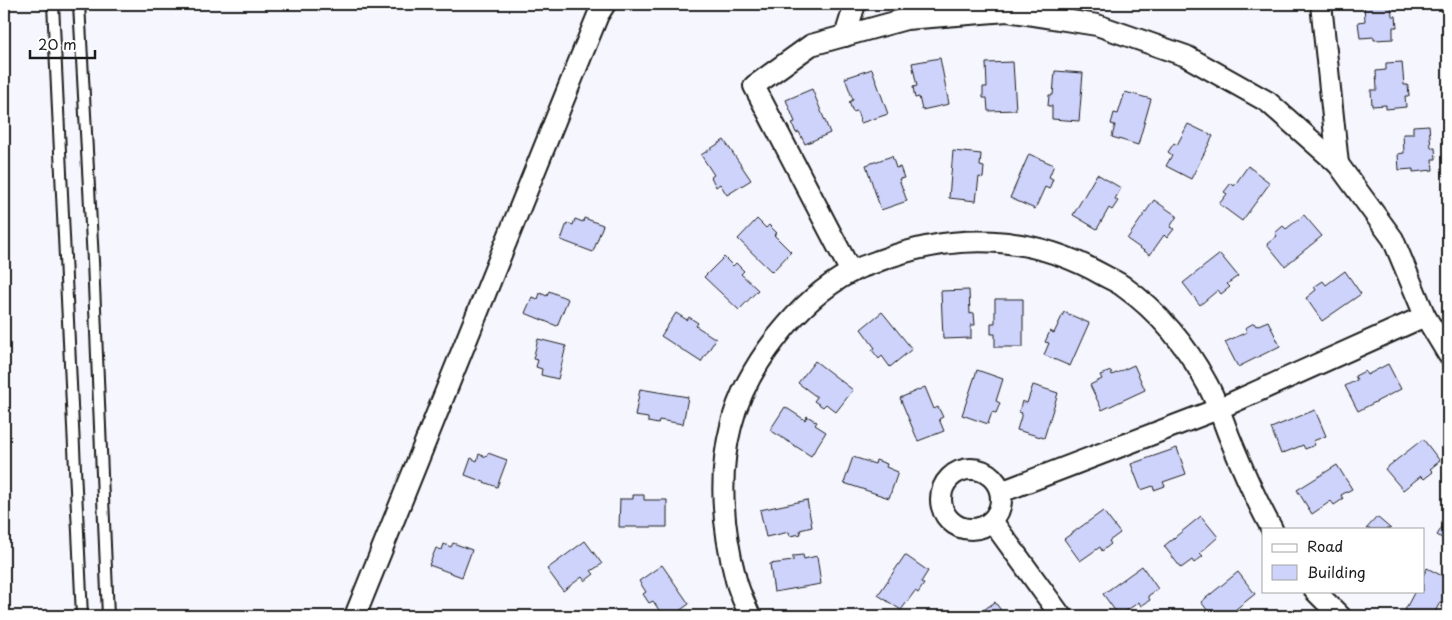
<svg xmlns="http://www.w3.org/2000/svg" width="1452" height="620" font-family="'Playpen Sans',sans-serif">
<style>
.building{fill:#ced3fb;stroke:#1c1c1c}
.lines{fill:none;stroke-linecap:round;stroke-linejoin:round}
.service-casing{stroke:#1c1c1c;stroke-width:14}
.minor-casing{stroke:#1c1c1c;stroke-width:24}
.service{stroke:#fff;stroke-width:10}
.minor{stroke:#fff;stroke-width:20}
</style>
<rect width="100%" height="100%" fill="#f5f6fe"/>
<filter id="ink" filterUnits="userSpaceOnUse"><feTurbulence type="fractalNoise" baseFrequency=".02" numOctaves="2"/><feDisplacementMap in="SourceGraphic" scale="10" xChannelSelector="R" yChannelSelector="G"/><feConvolveMatrix kernelMatrix="1 2 1 2 8 2 1 2 1" color-interpolation-filters="sRGB"/></filter>
<g filter="url(#ink)">
<!-- building -->
<g class="building">
<path d="M1364 4H1391L1392 16H1396L1397 27H1393V39L1374 40V37L1360 38 1358 22 1365 21Z"/>
<path d="M940 58 949 104 922 110 919 97 915 98 913 87 917 86 912 63Z"/>
<path d="M1013 62 1016 110 988 111 987 98H983V87H987L986 63Z"/>
<path d="M1402 62 1404 85H1408L1409 96H1405L1406 107 1386 109V105L1372 106 1371 90H1377L1376 71 1386 70V63Z"/>
<path d="M872 69 888 114 861 123 857 111 853 112 849 102 853 100 845 78Z"/>
<path d="M1055 71 1083 73 1079 121 1052 119V106H1048L1049 95H1053Z"/>
<path d="M812 89 830 133 805 144 799 132 796 133 792 123 795 122 786 100Z"/>
<path d="M1125 92 1151 99 1138 145 1112 137 1115 125 1111 124 1114 113 1118 114Z"/>
<path d="M1188 124 1213 136 1191 179 1166 166 1172 155 1168 152 1174 143 1177 145Z"/>
<path d="M1429 125 1431 148H1435L1436 159H1432L1433 170 1413 172V169L1399 170 1398 154 1404 153 1403 134H1413V126Z"/>
<path d="M724 140 751 180 727 195 720 184 716 187 711 177 714 175 701 155Z"/>
<path d="M953 151 981 154 980 166 984 167 983 178 979 177 976 201 949 198Z"/>
<path d="M1029 154 1054 165 1049 177 1053 179 1049 189 1045 187 1035 209 1010 198Z"/>
<path d="M892 156 896 168 900 167 904 178 899 179 907 201 881 210 866 165Z"/>
<path d="M1248 166 1270 183 1242 221 1219 204 1227 194 1224 192 1231 183 1234 186Z"/>
<path d="M1097 174 1121 188 1115 199 1118 201 1112 210 1109 208 1097 229 1073 215Z"/>
<path d="M1154 200 1177 216 1170 227 1174 229 1167 238 1164 235 1150 255 1127 239Z"/>
<path d="M1304 215 1322 236 1285 266 1267 244 1277 236 1275 233 1283 226 1286 229Z"/>
<path d="M584 218 603 225 593 252 561 240 567 223 573 225 575 219 583 222Z"/>
<path d="M757 219 766 228 769 225 777 233 774 235 791 252 772 272 738 239Z"/>
<path d="M1220 254 1238 276 1227 284 1230 287 1221 294 1218 290 1200 305 1183 283Z"/>
<path d="M724 257 733 266 736 263 744 271 741 274 758 290 739 310 704 277Z"/>
<path d="M1345 271 1361 294 1322 321 1306 298 1316 290 1314 287 1323 281 1326 285Z"/>
<path d="M969 290 970 314 974 313 975 325H971V338L943 339 941 291Z"/>
<path d="M549 291 568 299 557 326 525 313 532 297 538 299 540 293 547 296Z"/>
<path d="M995 299H1023V347H995V334H991V323H995Z"/>
<path d="M882 312 912 349 890 367 882 356 879 359 872 350 875 348 861 329Z"/>
<path d="M1064 312 1089 323 1070 366 1044 355 1049 343 1045 342 1050 331 1054 333Z"/>
<path d="M676 313 687 320 689 317 698 323 696 326 716 339 701 362 661 336Z"/>
<path d="M1268 321 1280 346 1238 367 1225 342 1247 332 1245 328 1254 323 1256 326Z"/>
<path d="M538 339 566 346 558 379 541 375 542 369 536 367 538 360 533 359Z"/>
<path d="M815 361 853 390 836 412 826 404 823 407 814 401 817 397 798 383Z"/>
<path d="M1388 364 1401 389 1358 411 1345 386 1357 380 1355 376 1365 371 1367 375Z"/>
<path d="M1134 365 1145 390 1102 410 1090 385 1102 379 1100 375 1111 371 1112 375Z"/>
<path d="M977 370 1003 379 996 401 1000 403 996 413 992 412 988 424 962 415Z"/>
<path d="M1033 385 1058 393 1044 438 1017 430 1022 413 1019 412 1022 401 1027 403Z"/>
<path d="M925 387 934 409 938 407 943 417 939 419 944 431 918 441 900 398Z"/>
<path d="M640 389 688 397 683 424 659 420 658 424 648 422V418L635 416Z"/>
<path d="M785 407 805 420 807 416 817 422 815 425 826 432 811 456 770 430Z"/>
<path d="M1315 410 1326 436 1313 441 1315 445 1305 449 1303 445 1281 454 1271 428Z"/>
<path d="M1423 439 1440 461 1430 469 1433 472 1424 479 1421 476 1403 490 1385 469Z"/>
<path d="M1177 448 1186 474 1163 482 1165 486 1154 490 1153 486 1141 490 1131 464Z"/>
<path d="M488 453 507 460 497 487 465 475 471 458 477 461 479 454 486 457Z"/>
<path d="M853 457 875 464 876 460 887 464 886 467 898 472 889 498 844 483Z"/>
<path d="M1337 465 1352 489 1341 495 1343 499 1334 505 1331 501 1312 514 1297 490Z"/>
<path d="M633 495H644V500H667V527H619L620 499H633Z"/>
<path d="M807 500 812 527 800 530 801 534 790 536 789 532 766 537 760 510Z"/>
<path d="M1103 511 1120 533 1109 541 1111 544 1102 551 1100 547 1080 561 1064 539Z"/>
<path d="M1447 513H1448V542L1437 535 1444 524 1441 522Z"/>
<path d="M1201 516 1218 537 1200 553 1203 556 1194 563 1192 560 1181 568 1164 546Z"/>
<path d="M1377 517 1391 529H1366Z"/>
<path d="M585 541 602 564 591 571 594 574 585 581 582 577 563 591 547 569Z"/>
<path d="M453 543 472 550 462 577 429 565 436 548 442 550 444 544 451 547Z"/>
<path d="M803 555 804 559 817 556 821 584 774 592 770 564 793 561V556Z"/>
<path d="M905 555 928 571 921 582 924 584 918 593 915 591 901 610 878 595Z"/>
<path d="M662 565 689 604 672 616H663L653 601 649 603 643 594 646 592 639 581Z"/>
<path d="M1142 566 1158 589 1148 596 1150 600 1141 606 1139 602 1119 616 1103 594Z"/>
<path d="M1427 568 1448 579V589L1446 592 1448 593V597L1444 604 1440 602 1433 616H1417L1405 610 1415 591H1423V576Z"/>
<path d="M1238 572 1255 594 1236 609 1239 612 1233 616H1212L1201 602Z"/>
<path d="M995 602 1005 616H975Z"/>
</g>
<g class="lines">
<!-- service casing -->
<g class="service-casing">
<g id="service">
<path d="M53 4 82 616"/>
<path d="M79 4 93 261 108 616"/>
</g>
</g>
<!-- minor casing -->
<g class="minor-casing">
<g id="minor">
<path d="M1321 4 1338 164"/>
<path d="M845 36 855 4"/>
<path d="M851 272 754 86 811 45 906 19 1007 11 1097 25 1186 56 1268 102 1338 164 1393 239 1425 316 1448 354"/>
<circle cx="971" cy="499" r="30"/>
<path d="M1001 492 1218 409 1425 316"/>
<path d="M992 521 1061 616"/>
<path d="M1315 591 1340 616"/>
<path d="M355 616 580 59 598 15 605 4"/>
<path d="M750 616C745 604 739 592 736 580 723 530 718 476 731 426 745 368 798 300 851 272 859 267 869 265 878 261 954 232 1031 234 1103 275 1110 279 1118 282 1124 287 1158 311 1187 346 1206 382 1216 399 1222 418 1229 436 1242 468 1255 499 1272 529"/>
</g>
</g>
<!-- service -->
<use href="#service" class="service"/>
<!-- minor -->
<use href="#minor" class="minor"/>
</g>
</g>
<!-- margin -->
<rect width="1452" height="620" fill="none" stroke="#fff" stroke-width="20"/>
<rect x="10" y="10" width="1432" height="600" fill="none" stroke="#1c1c1c" stroke-width="2" filter="url(#ink)"/>
<!-- legend -->
<rect x="1262" y="528" width="162" height="65" fill="#ffffff" stroke="#a4a4a4"/>
<rect x="1272" y="544" width="25" height="8" fill="#ffffff" stroke="#a4a4a4"/>
<text x="1307" y="552" font-size="15" fill="#1c1c1c">Road</text>
<rect x="1272" y="565" width="25" height="15" fill="#ced3fb" stroke="#a4a4a4"/>
<text x="1307" y="578" font-size="15" fill="#1c1c1c">Building</text>
<!-- scale -->
<path d="M30 50v8h65v-8" fill="none" stroke="#1c1c1c" stroke-width="2.5"/>
<text x="38" y="50" font-size="15" fill="#1c1c1c" stroke="#ffffff" stroke-width="4" paint-order="stroke">20 m</text>
</svg>
